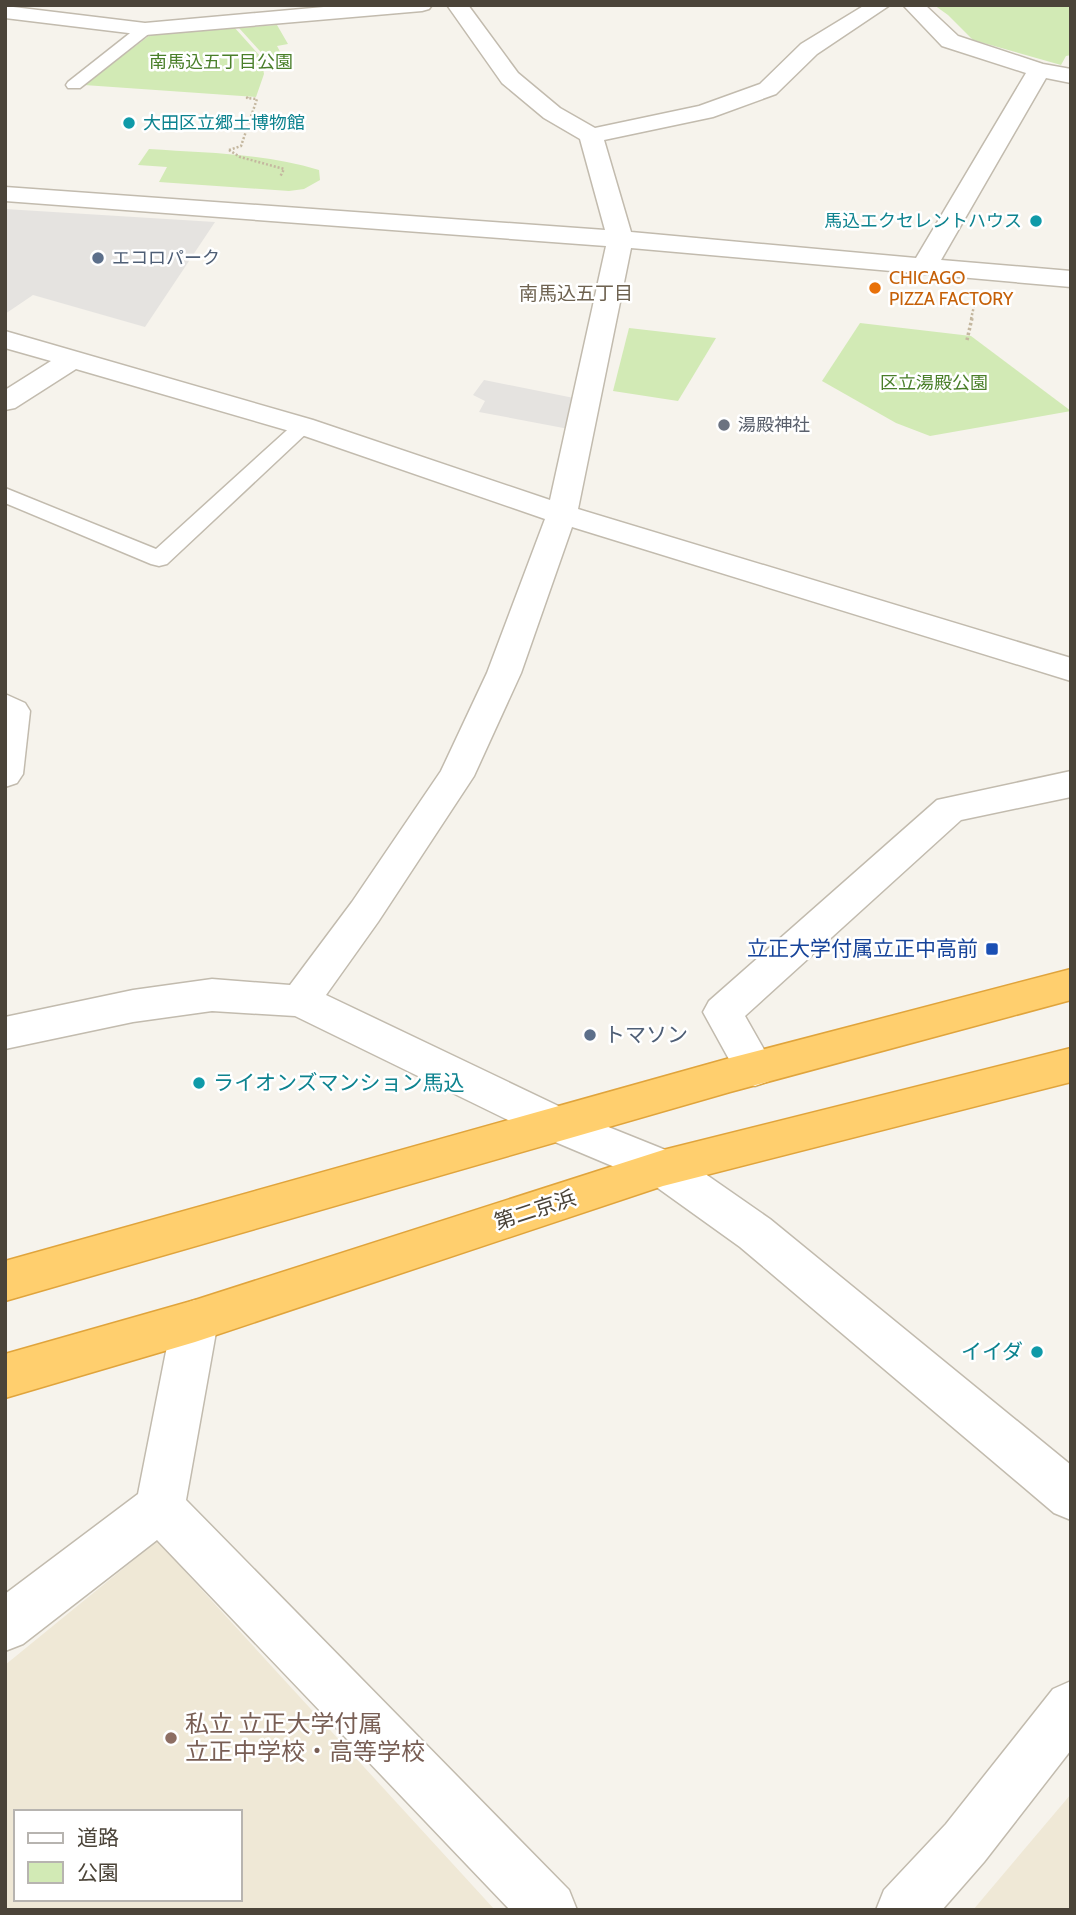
<svg xmlns="http://www.w3.org/2000/svg" width="1076" height="1915" font-family="Cabin,'Noto Sans JP',sans-serif">
<style>
.education{fill:#efe8d6;fill-rule:evenodd}
.green{fill:#d2eab5}
.parking{fill:#e5e3e0}
.lines{fill:none;stroke-linecap:round;stroke-linejoin:round}
.lane-casing{stroke:#c2bbae;stroke-width:3}
.street-casing{stroke:#c2bbae;stroke-width:3}
.highway-casing{stroke:#e0a43c;stroke-width:3}
.path-far1{stroke:#c4b79f;stroke-width:2.5;stroke-dasharray:2 2;stroke-linecap:butt}
.path{stroke:#c4b79f;stroke-width:3.5;stroke-dasharray:2.5 2.5;stroke-linecap:butt}
.lane{fill:#fff;fill-rule:evenodd}
.street{fill:#fff;fill-rule:evenodd}
.highway{fill:#ffcf6e;fill-rule:evenodd}
.culture-dot{fill:#0f9aa8;stroke:#fff;stroke-width:2.5}
.service-dot{fill:#5c6f8a;stroke:#fff;stroke-width:2.5}
.food-dot{fill:#e8710a;stroke:#fff;stroke-width:2.5}
.worship-dot{fill:#6b7280;stroke:#fff;stroke-width:2.5}
.transit-dot{fill:#1a4fb4;stroke:#fff;stroke-width:2.5}
.education-dot{fill:#8d6e63;stroke:#fff;stroke-width:2.5}
.labels{text-anchor:middle;stroke-width:5;stroke-linejoin:round;paint-order:stroke}
.far-park-label{font-size:18px;fill:#4a7f2a;stroke:#fff}
.far-culture-label{font-size:18px;fill:#0d838f;stroke:#fff;text-anchor:start}
.far-service-label{font-size:18px;fill:#4e5e75;stroke:#fff;text-anchor:start}
.far-food-label{font-size:18px;fill:#c56008;stroke:#fff;text-anchor:start}
.far-worship-label{font-size:18px;fill:#5b616d;stroke:#fff;text-anchor:start}
.far-neighbourhood-label{font-size:19px;fill:#6e6250;stroke:#fff}
.transit-label{font-size:21px;fill:#164399;stroke:#fff;text-anchor:end}
.service-label{font-size:21px;fill:#4e5e75;stroke:#fff;text-anchor:start}
.culture-label{font-size:21px;fill:#0d838f;stroke:#fff;text-anchor:start}
.street-label{font-size:21px;fill:#4b4439;stroke:#fff}
.near-education-label{font-size:24px;fill:#785e54;stroke:#fff;text-anchor:start}
</style>
<rect width="100%" height="100%" fill="#f6f3ec"/>
<!-- education -->
<g class="education">
<path d="M157 1541 495 1910H5V1665ZM16 1812H240V1899H16Z"/>
<path d="M1071 1794V1910H973Z"/>
</g>
<!-- green -->
<g class="green">
<path d="M934 5H1071V55L1066 56 1061 65 973 40 948 15Z"/>
<path d="M277 25 288 44 277 46 283 57 268 60 239 28Z"/>
<path d="M234 27 261 57 264 74 256 97 84 85 154 32Z"/>
<path d="M149 149C206 153 264 153 319 170L320 180 304 189 289 191 159 182 167 167 138 165Z"/>
<path d="M860 323 971 336 1071 411 930 436 896 423 822 381Z"/>
<path d="M629 328 716 338 678 401 613 391Z"/>
</g>
<!-- parking -->
<g class="parking">
<path d="M5 209 215 222 145 327 33 295 5 314Z"/>
<path d="M484 380 574 398V430L479 412 485 401 473 395Z"/>
</g>
<g class="lines">
<!-- lane casing -->
<g class="lane-casing">
<g id="lane">
<path d="M145 24 151 26 153 29 151 32 80 88H68L66 85 68 82 139 26Z"/>
<path d="M303 420 310 422 313 426 310 430 167 564 159 566 151 564 5 503V488L156 549 296 422Z"/>
</g>
</g>
<!-- street casing -->
<g class="street-casing">
<g id="street">
<path d="M346 5H432L429 9 422 11 145 35 5 18V6L145 23Z"/>
<path d="M447 5H468L518 73 560 108 595 128 699 106 760 84 801 44 865 5H890L817 54 776 94 713 117 604 140 631 232 916 258 1026 73 942 46 903 5H925L958 36 1043 64 1071 69V83L1046 78 941 260 1071 271V287L631 248 578 509 1071 658V681L572 527 521 673 474 776 378 922 326 995 571 1112 678 1155 770 1219 1071 1465V1520L1054 1513 740 1247 648 1181 541 1136 295 1016 212 1011 133 1022 5 1049V1017L133 990 212 979 290 985 352 902 441 771 487 673 545 519 293 432 76 369 15 408 5 410V390L51 361 5 348V331L313 420 550 500 606 246 5 201V187L605 230 580 139 544 118 502 83Z"/>
<path d="M5 694 25 703 30 711 23 774 17 783 5 787Z"/>
<path d="M1071 771V797L961 820 745 1016 775 1069 769 1081 755 1086 741 1081 703 1012 709 1001 937 800Z"/>
<path d="M195 1300 211 1306 218 1321 186 1500 569 1890 577 1910H510L157 1540 23 1644 5 1651V1594L138 1494 172 1321 179 1306Z"/>
<path d="M1071 1681V1750L984 1862 942 1910H876L884 1890 946 1824 1053 1689Z"/>
</g>
</g>
<!-- highway casing -->
<g class="highway-casing">
<g id="highway">
<path d="M1071 969V1000L730 1092 5 1301V1261L730 1058Z"/>
<path d="M1071 1048V1082L663 1186 195 1342 5 1398V1354L195 1300 663 1150Z"/>
</g>
</g>
<!-- path-far1 -->
<g class="path-far1">
<path d="M229 150 240 157 284 169 280 177"/>
<path d="M229 150 241 146 257 99 247 98 249 95"/>
<path d="M971 319 974 306"/>
</g>
<!-- path -->
<path class="path" d="M967 340 972 318"/>
<!-- lane -->
<use href="#lane" class="lane"/>
<!-- street -->
<use href="#street" class="street"/>
<!-- highway -->
<use href="#highway" class="highway"/>
</g>
<!-- markers -->
<g class="culture-dot">
<circle cx="129" cy="123" r="7"/>
<circle cx="1036" cy="221" r="7"/>
<circle cx="199" cy="1083" r="7"/>
<circle cx="1037" cy="1352" r="7"/>
</g>
<g class="service-dot">
<circle cx="98" cy="258" r="7"/>
<circle cx="590" cy="1035" r="7"/>
</g>
<circle class="food-dot" cx="875" cy="288" r="7"/>
<circle class="worship-dot" cx="724" cy="425" r="7"/>
<rect class="transit-dot" x="985" y="942" width="14" height="14" rx="3.5"/>
<circle class="education-dot" cx="171" cy="1738" r="7"/>
<g class="labels">
<!-- far-park labels -->
<g class="far-park-label">
<text x="221" y="68">南馬込五丁目公園</text>
<text x="934" y="389">区立湯殿公園</text>
</g>
<!-- far-culture labels -->
<g class="far-culture-label">
<text x="143" y="129">大田区立郷土博物館</text>
<text x="1022" y="227" text-anchor="end">馬込エクセレントハウス</text>
</g>
<!-- far-service labels -->
<g class="far-service-label">
<text x="112" y="264">エコロパーク</text>
</g>
<!-- far-food labels -->
<g class="far-food-label">
<text x="889" y="284">CHICAGO<tspan x="889" dy="21">PIZZA FACTORY</tspan></text>
</g>
<!-- far-worship labels -->
<g class="far-worship-label">
<text x="738" y="431">湯殿神社</text>
</g>
<!-- far-neighbourhood labels -->
<g class="far-neighbourhood-label">
<text x="576" y="300">南馬込五丁目</text>
</g>
<!-- transit labels -->
<g class="transit-label">
<text x="978" y="956">立正大学付属立正中高前</text>
</g>
<!-- service labels -->
<g class="service-label">
<text x="604" y="1042">トマソン</text>
</g>
<!-- culture labels -->
<g class="culture-label">
<text x="213" y="1090">ライオンズマンション馬込</text>
<text x="1023" y="1359" text-anchor="end">イイダ</text>
</g>
<!-- street labels -->
<g class="street-label">
<text transform="translate(535 1210) rotate(-18)" y="7">第二京浜</text>
</g>
<!-- near-education labels -->
<g class="near-education-label">
<text x="185" y="1732">私立 立正大学付属<tspan x="185" dy="28">立正中学校・高等学校</tspan></text>
</g>
</g>
<!-- border -->
<rect width="1076" height="1915" fill="none" stroke="#4b4439" stroke-width="14"/>
<!-- legend -->
<rect x="14" y="1810" width="228" height="91" fill="#ffffff" stroke="#b7b4b0" stroke-width="2"/>
<rect x="28" y="1833" width="35" height="10" fill="#ffffff" stroke="#b7b4b0" stroke-width="2"/>
<text x="77" y="1845" font-size="21" fill="#4b4439">道路</text>
<rect x="28" y="1862" width="35" height="21" fill="#d2eab5" stroke="#b7b4b0" stroke-width="2"/>
<text x="77" y="1880" font-size="21" fill="#4b4439">公園</text>
</svg>
